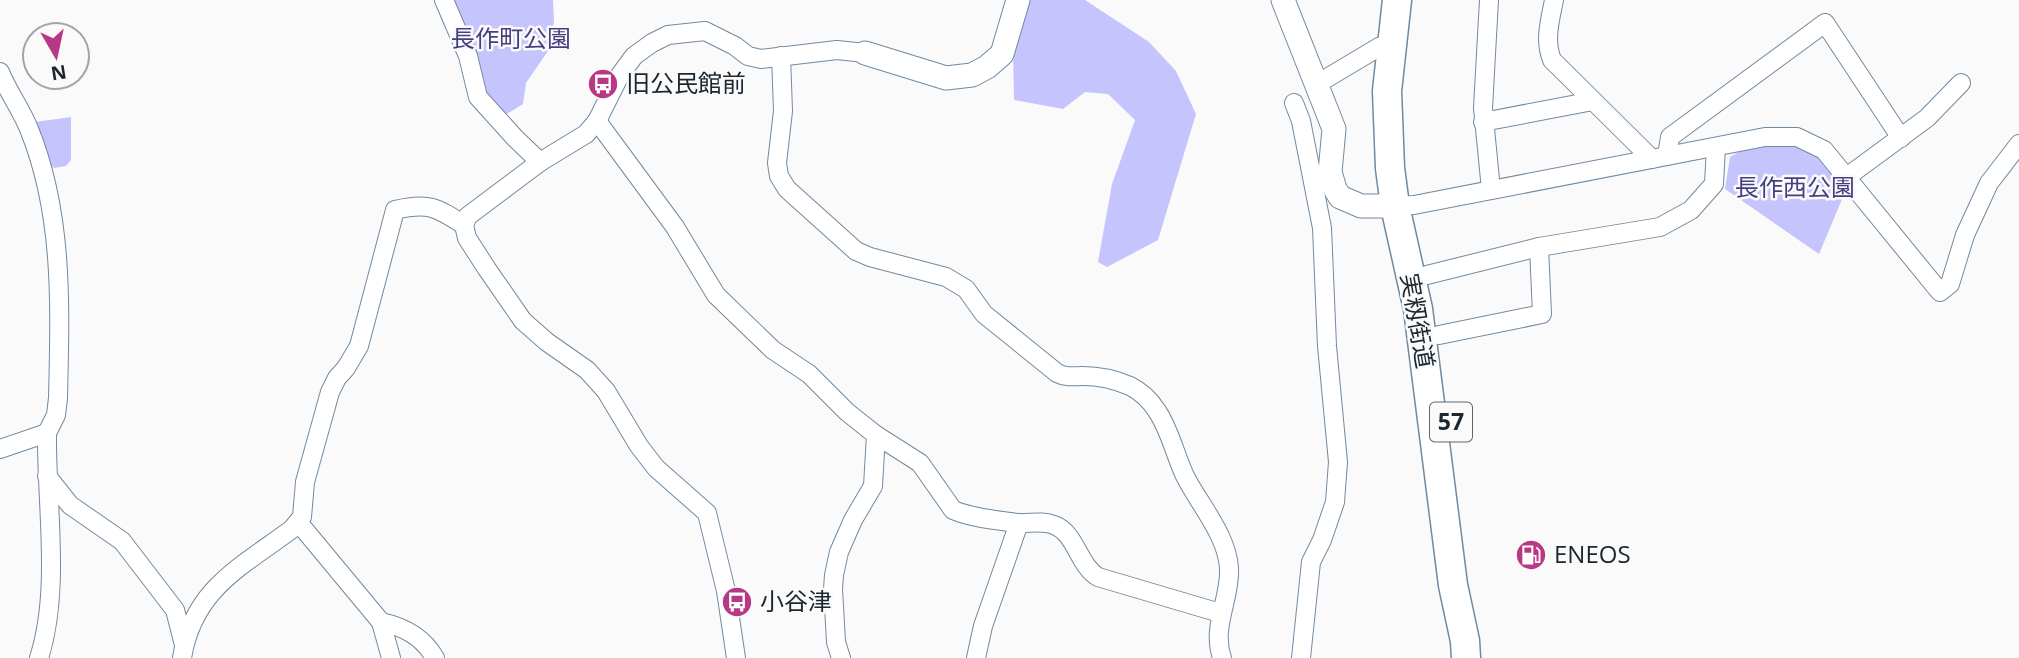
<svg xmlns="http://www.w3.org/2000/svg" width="2019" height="658" font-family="'Open Sans','Noto Sans JP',sans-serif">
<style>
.green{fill:#c5c4fc}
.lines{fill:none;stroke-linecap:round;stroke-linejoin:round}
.minor-casing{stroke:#708aa0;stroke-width:20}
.tertiary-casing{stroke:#708aa0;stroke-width:25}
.primary-casing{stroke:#708aa0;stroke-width:31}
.minor{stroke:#fff;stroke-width:18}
.tertiary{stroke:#fff;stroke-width:23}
.primary{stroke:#fff;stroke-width:28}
.labels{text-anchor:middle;stroke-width:5;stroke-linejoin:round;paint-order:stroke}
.shield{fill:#fafafa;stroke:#5e666c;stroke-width:2}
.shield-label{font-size:23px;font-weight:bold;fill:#1b262f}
.park-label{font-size:24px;fill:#453e81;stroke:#fafafa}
.poi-label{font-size:24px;fill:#1b262f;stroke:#fafafa;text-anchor:start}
.street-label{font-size:24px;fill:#1b262f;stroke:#fafafa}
</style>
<rect width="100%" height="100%" fill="#fafafa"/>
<!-- green -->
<g class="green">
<path d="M452 0H553L554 22 548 51 526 83 523 104 505 115 483 92Z"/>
<path d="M1025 0H1085L1149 42 1176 71 1196 114 1158 240 1107 267 1098 262 1112 184 1135 120 1108 94 1085 92 1063 109 1014 100 1013 49Z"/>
<path d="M71 117V160L66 166 54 168 48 163 35 122Z"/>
<path d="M1772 143C1814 145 1820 155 1848 185L1819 254 1725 189 1730 157 1743 149Z"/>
</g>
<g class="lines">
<!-- minor casing -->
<g class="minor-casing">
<g id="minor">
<path d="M444 0 468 56 478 97 515 138 540 162"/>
<path d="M1489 0 1483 108 1491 190"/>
<path d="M1554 0C1550 21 1544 40 1552 60L1652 159"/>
<path d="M781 56 783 111 777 163 779 176 787 189 856 251 870 257 946 277 966 289 984 314 1057 373C1067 378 1073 376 1083 376 1098 376 1116 380 1130 386 1142 392 1150 400 1157 411 1170 430 1175 455 1185 476 1199 504 1227 535 1229 568 1231 598 1211 627 1222 658"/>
<path d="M0 72C8 92 21 109 29 129 64 215 60 308 58 398L56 415 47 433C46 505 61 589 39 658"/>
<path d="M1317 84 1379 47 1390 44"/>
<path d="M1294 103 1301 121 1322 228 1327 346 1338 462 1335 502 1322 540 1311 562 1301 658"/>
<path d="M597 121 675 227 716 295 773 350 809 374 847 412 876 435 873 486 853 520 839 552 834 575 833 589 836 642 841 658"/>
<path d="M1483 122 1593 101"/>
<path d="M1667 156 1670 137 1825 23 1901 138"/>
<path d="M1848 176 1927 118 1961 83"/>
<path d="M1395 206 1414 205 1765 137H1797L1824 150 1940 292 1950 284 1965 235 1989 183 2019 144"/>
<path d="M1427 275 1539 247 1660 227 1691 210 1714 184 1716 147"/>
<path d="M1439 335 1542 314 1539 247"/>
<path d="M876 435 920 463 953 510C972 518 996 520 1017 523 1029 524 1042 520 1054 525 1076 533 1078 565 1098 577L1220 613"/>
<path d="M0 449 47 433"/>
<path d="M47 476 70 505 122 541 175 610 184 645"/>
<path d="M298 522 381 622 391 658"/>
<path d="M381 622C405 627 423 637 435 658"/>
<path d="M182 658C193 589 241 567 292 529L302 517 305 482 330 392 337 378 346 368 359 346 395 210C428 202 436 207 464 225"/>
<path d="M736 658 726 591 707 513 656 468 639 446 606 391 587 370 547 342 523 321 487 269 467 238 464 225 468 216 540 162 586 134 597 121 620 75 634 56 652 43 668 35 705 31 735 46 748 56 761 59 837 50 865 53"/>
<path d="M976 658 983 626 1019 523"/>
</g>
</g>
<!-- tertiary casing -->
<g class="tertiary-casing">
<g id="tertiary">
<path d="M1283 0 1334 129 1330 172 1335 189 1340 197 1361 206H1395"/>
<path d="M865 53 946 78 972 75 987 67 1002 54 1018 0"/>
</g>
</g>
<!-- primary casing -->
<g class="primary-casing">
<path id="primary" d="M1397 0 1387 91 1390 168 1395 206 1418 309 1453 585 1465 641 1466 658"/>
</g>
<!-- minor -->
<use href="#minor" class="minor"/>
<!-- tertiary -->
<use href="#tertiary" class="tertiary"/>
<!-- primary -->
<use href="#primary" class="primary"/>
</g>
<!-- icons -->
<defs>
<g id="bus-disc" transform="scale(1.575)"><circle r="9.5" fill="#b73884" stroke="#fafafa"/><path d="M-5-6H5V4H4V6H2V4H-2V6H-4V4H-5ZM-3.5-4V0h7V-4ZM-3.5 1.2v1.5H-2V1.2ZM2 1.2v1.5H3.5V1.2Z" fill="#fff"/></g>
<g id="fuel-disc" transform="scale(1.575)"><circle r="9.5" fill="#b73884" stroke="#fafafa"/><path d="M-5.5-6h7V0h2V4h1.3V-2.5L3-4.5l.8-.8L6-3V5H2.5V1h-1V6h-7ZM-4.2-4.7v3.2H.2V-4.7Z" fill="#fff"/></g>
</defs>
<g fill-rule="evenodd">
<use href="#bus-disc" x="603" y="84"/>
<use href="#fuel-disc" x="1531" y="555"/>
<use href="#bus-disc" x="737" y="602"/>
</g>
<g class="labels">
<!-- shield labels -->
<rect class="shield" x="1430" y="402.5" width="42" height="39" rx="5"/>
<g class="shield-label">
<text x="1451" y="430">57</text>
</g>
<!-- park labels -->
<g class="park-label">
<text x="511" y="47">長作町公園</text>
<text x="1795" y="196">長作西公園</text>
</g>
<!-- poi labels -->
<g class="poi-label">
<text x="626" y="92">旧公民館前</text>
<text x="1554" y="563">ENEOS</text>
<text x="760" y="610">小谷津</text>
</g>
<!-- street labels -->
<g class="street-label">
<text transform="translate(1417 321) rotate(80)" y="8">実籾街道</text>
</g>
</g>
<!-- north arrow -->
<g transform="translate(56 56) rotate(171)"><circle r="33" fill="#fafafa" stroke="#a1a5a9" stroke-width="2"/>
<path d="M0-5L12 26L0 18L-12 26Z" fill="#b73884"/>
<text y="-10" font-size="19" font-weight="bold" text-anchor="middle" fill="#1b262f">N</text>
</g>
</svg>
